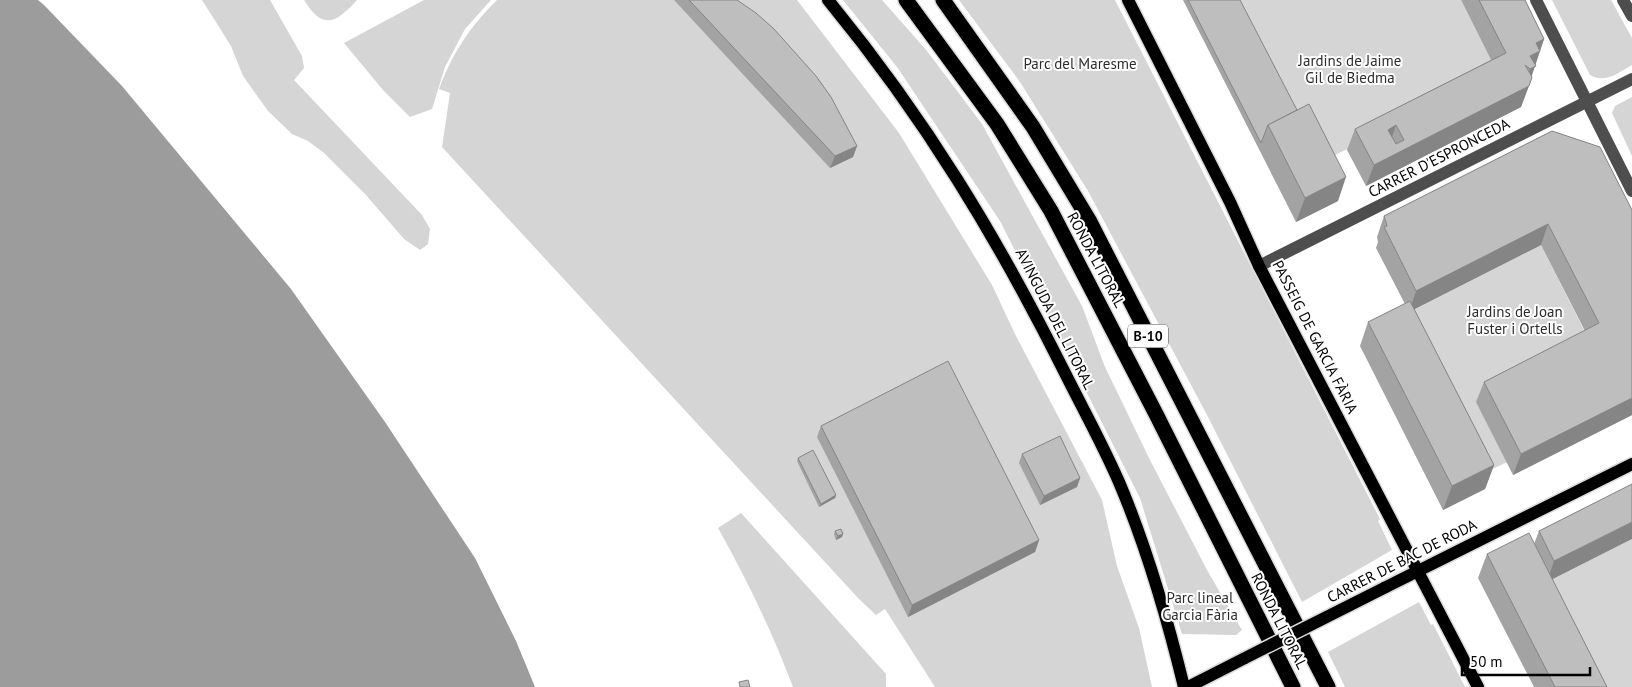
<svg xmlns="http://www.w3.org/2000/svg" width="1632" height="687" font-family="'PT Sans',sans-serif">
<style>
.green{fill:#d5d5d5}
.water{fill:#9c9c9c}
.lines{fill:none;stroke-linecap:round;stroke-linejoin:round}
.major-casing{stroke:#dbdbdb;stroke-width:15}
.highway-casing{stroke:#dbdbdb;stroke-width:18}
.minor{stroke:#4e4e4e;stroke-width:12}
.major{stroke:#000;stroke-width:12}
.highway{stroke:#000;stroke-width:15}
.major-bridge-casing{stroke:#dbdbdb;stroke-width:15;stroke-linecap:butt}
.major-bridge{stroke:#000;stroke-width:12}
.wall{fill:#a3a3a3}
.shaded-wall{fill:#858585}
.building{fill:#bebebe;stroke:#858585;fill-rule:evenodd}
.labels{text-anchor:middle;stroke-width:4;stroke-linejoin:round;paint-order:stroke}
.shield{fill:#fff;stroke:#4c4c4c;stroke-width:1}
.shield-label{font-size:14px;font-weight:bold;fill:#000}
.park-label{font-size:15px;fill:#2c2c2c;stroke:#fff}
.street-label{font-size:15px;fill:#000;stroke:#fff}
</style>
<rect width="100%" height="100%" fill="#fff"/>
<!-- green -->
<g class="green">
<path d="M202 0H270L302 56 304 68 294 80 422 215 430 229 428 244 420 250 404 239 366 195 324 153 308 141 292 134 268 111 243 76 231 46Z"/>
<path d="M304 0H357C336 23 323 31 304 0Z"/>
<path d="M424 0H491L465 29 445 67 432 109 410 117 383 90 344 43Z"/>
<path d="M497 0H797L899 133 992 285 1015 334 1102 500 1117 566 1139 628 1152 687H935L885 609 876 615 859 599 442 147 450 93 439 89C453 52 469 28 497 0Z"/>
<path d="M843 0H882L927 51 982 124 1082 306 1105 367 1150 460 1207 570 1242 630 1236 635 1182 634 1140 498 1000 221 897 67Z"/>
<path d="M959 0H1115L1380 519 1378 521 1392 550 1302 602 1207 415 1088 191 1020 82Z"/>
<path d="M1235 0H1461L1498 74 1319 163Z"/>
<path d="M1552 0H1611L1632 38V65C1618 73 1605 84 1590 75Z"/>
<path d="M1632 97V156L1612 113 1615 106Z"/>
<path d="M1541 245 1591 344 1477 402 1507 462 1478 476 1409 312Z"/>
<path d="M741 513 886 674V687H793C772 631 747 580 718 528Z"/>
<path d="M1632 539V687H1586L1547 582Z"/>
<path d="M1419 602 1431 625 1433 624 1465 687H1345L1328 652Z"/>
</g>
<!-- water -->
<path class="water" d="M0 0H38L44 5 122 86 291 289 385 422 475 558 516 641 535 687H0Z"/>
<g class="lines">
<!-- major casing -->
<g class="major-casing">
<g id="major">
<path d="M828 0C925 118 997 237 1065 373 1083 409 1103 445 1119 482 1147 548 1167 617 1184 687"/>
<path d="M1128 0 1230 202 1259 266 1478 687"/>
<path d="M1384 588 1632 464"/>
<path d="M1188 687 1245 658"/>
</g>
</g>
<!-- highway casing -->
<g class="highway-casing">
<g id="highway">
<path d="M906 0 997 124 1051 211 1156 414 1293 687"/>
<path d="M943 0 1033 127 1089 220 1328 687"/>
</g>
</g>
<!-- minor -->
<g class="minor">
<path d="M1536 0 1632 191"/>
<path d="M1623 0 1632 16"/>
<path d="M1259 266 1632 79"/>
</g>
<!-- major -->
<use href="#major" class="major"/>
<!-- highway -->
<use href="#highway" class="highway"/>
<!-- major-bridge casing -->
<g class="major-bridge-casing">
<path id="major-bridge" d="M1245 658 1384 588"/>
</g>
<!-- major-bridge -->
<use href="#major-bridge" class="major-bridge"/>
</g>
<!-- wall -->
<g class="wall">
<path d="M674 0H737L857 146 853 157 830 168Z"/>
<path d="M1183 0H1240L1338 201 1296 222Z"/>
<path d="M1461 0H1525L1544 39 1521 107 1366 186 1347 150 1355 129 1491 60Z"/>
<path d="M1552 131 1632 415 1513 475 1476 402 1484 382 1585 331 1541 245 1414 309 1494 465 1485 489 1443 510 1360 346 1368 322 1405 304 1376 248 1378 242 1377 237 1384 216Z"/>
<path d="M821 426 1039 540 1035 552 908 617 817 437Z"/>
<path d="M1022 454 1080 478 1077 487 1040 505 1019 463Z"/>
<path d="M798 458 836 495 835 498 819 507 797 461Z"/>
<path d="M1632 484 1552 579 1607 687H1534L1478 578 1487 554 1534 544 1539 531Z"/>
<path d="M835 531 842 537 836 540 834 534Z"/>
</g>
<!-- shaded-wall -->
<g class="shaded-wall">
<path d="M1544 39 1528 87 1522 90 1530 69 1527 66 1536 43Z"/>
<path d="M1529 86 1521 107 1366 186 1374 165Z"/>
<path d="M1396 125 1389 146 1388 130Z"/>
<path d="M857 146 853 157 830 168 835 156Z"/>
<path d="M1346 177 1338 201 1296 222 1305 198Z"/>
<path d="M1548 224 1541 245 1409 312 1416 291Z"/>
<path d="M1632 398V415L1513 475 1521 454Z"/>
<path d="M1494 465 1485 489 1443 510 1452 486Z"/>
<path d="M1080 478 1077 487 1040 505 1044 496Z"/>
<path d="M836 495 835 498 819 507 821 504Z"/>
<path d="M1632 522V539L1547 582 1554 561Z"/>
<path d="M843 534 842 537 836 540 838 536Z"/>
<path d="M1039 540 1035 552 908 617 912 605Z"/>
</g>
<!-- building -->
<g class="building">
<path d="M689 0H737L756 13 774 29 816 76 831 97 857 146 835 156Z"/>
<path d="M1188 0H1240L1297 110 1268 125 1261 143Z"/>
<path d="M1479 0H1525L1544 39 1536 43 1540 51 1530 56 1536 66 1530 69 1525 65 1532 77 1529 86 1374 165 1355 129 1506 53ZM1396 125 1404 140 1396 144 1388 130Z"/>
<path d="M1309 104 1346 177 1305 198 1268 125Z"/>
<path d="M1552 131 1600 147 1632 210V398L1521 454 1484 382 1599 323 1548 224 1416 291 1384 227 1387 226 1384 216Z"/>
<path d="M1410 301 1494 465 1452 486 1368 322Z"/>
<path d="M948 361 1039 540 912 605 821 426Z"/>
<path d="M1060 436 1080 478 1044 496 1022 454Z"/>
<path d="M813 450 836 495 821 504 798 458Z"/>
<path d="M1632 484V522L1554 561 1539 531Z"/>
<path d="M841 529 843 534 838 536 835 531Z"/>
<path d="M1529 533 1607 687H1555L1487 554Z"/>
<path d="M748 680 750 687H740L739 682Z"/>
</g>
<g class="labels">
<!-- shield labels -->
<rect class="shield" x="1128" y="324.5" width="40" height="23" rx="4"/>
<g class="shield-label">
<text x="1148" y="341">B-10</text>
</g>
<!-- park labels -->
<g class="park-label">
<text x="1350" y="66">Jardins de Jaime<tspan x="1350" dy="17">Gil de Biedma</tspan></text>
<text x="1080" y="69">Parc del Maresme</text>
<text x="1515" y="317">Jardins de Joan<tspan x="1515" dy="17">Fuster i Ortells</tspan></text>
<text x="1200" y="603">Parc lineal<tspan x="1200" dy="17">Garcia Fària</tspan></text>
</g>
<!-- street labels -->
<g class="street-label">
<text transform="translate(1439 158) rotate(-27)" y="5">CARRER D'ESPRONCEDA</text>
<text transform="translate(1096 260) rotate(62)" y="5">RONDA LITORAL</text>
<text transform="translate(1055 319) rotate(63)" y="5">AVINGUDA DEL LITORAL</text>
<text transform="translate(1315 337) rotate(63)" y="5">PASSEIG DE GARCIA FÀRIA</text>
<text transform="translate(1402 561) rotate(-27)" y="5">CARRER DE BAC DE RODA</text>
<text transform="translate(1279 621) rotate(63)" y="5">RONDA LITORAL</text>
</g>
</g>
<!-- scale -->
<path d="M1462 667v8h128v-8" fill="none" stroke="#000000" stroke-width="2.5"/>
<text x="1470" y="667" font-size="15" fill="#000000" stroke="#ffffff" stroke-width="4" paint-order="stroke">50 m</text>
</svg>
